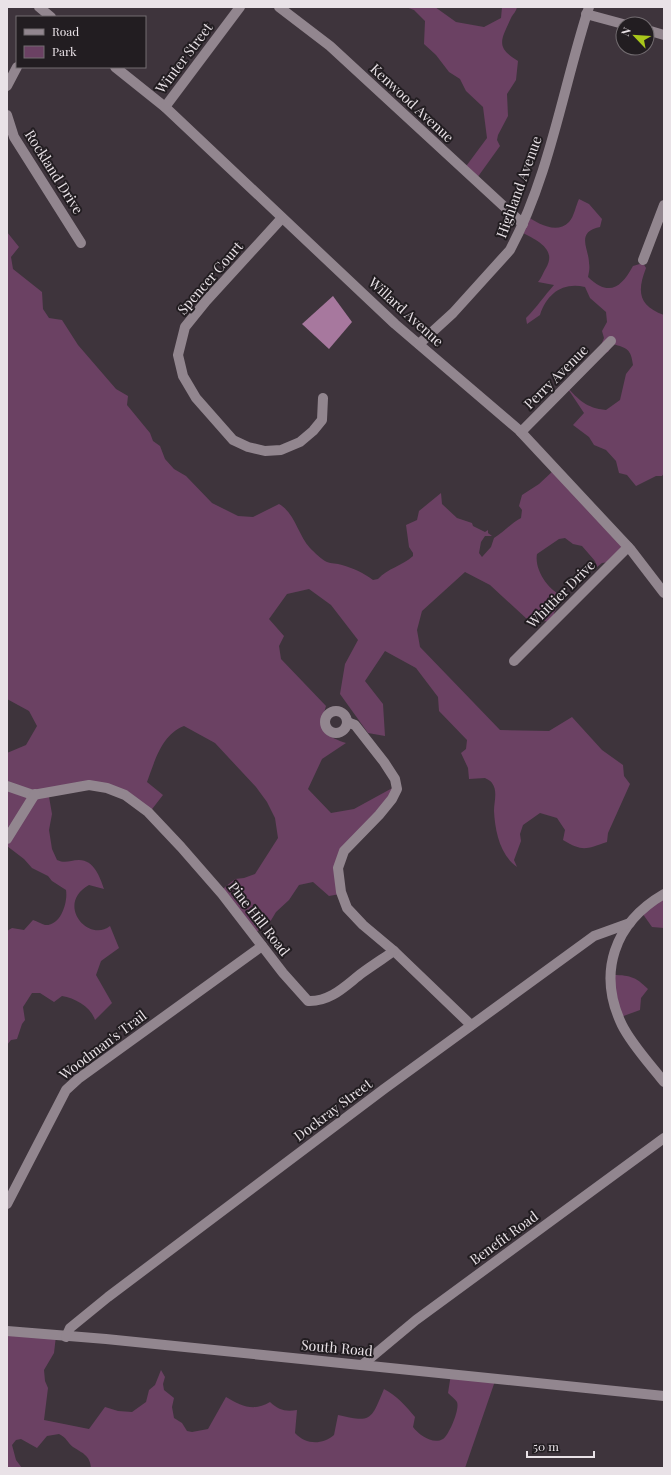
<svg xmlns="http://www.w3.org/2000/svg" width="671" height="1475" font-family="'Playfair Display',serif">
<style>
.green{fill:#6b4163}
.water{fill:#a7789e}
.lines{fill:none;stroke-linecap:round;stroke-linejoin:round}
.minor{stroke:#92868f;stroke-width:10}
.tertiary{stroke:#92868f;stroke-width:10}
.labels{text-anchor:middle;stroke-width:4;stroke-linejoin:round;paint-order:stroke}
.street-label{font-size:14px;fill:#e9e2e7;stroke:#221d21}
</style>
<rect width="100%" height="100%" fill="#3e343c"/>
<!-- green -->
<g class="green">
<path d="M406 7H435L456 22 484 27 501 18 502 7H517C516 12 513 14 511 18 501 40 495 47 518 61L516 80 507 94 508 116 498 135 497 140 500 146 477 178 464 169 487 138 483 107 466 91 460 79 449 72 436 55 424 44 425 21 414 10Z"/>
<path d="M579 199 589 204 602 219 600 227C575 232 589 249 589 263 590 268 589 272 588 277 609 297 621 288 633 266L643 263 646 268C637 291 638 306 664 315V473L662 476H656L636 486 627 475 619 473 616 461 606 450 594 445 589 437 573 425 584 413 566 386C579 400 586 408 606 410L620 400 626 374 633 365C631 349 627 348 613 344L608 352 597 355 604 338 602 331 607 322 606 312 590 298 585 287C562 282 547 294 540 315L527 324 526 318C537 307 544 296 554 285L538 282C542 277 543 273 546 268 558 248 534 239 519 231L526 216C538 223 556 235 569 222 574 217 576 205 579 199Z"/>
<path d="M7 232 19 247 11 257 13 269 42 292 43 309 49 318 62 320 78 345 116 389 128 396 127 405 150 433 153 441 160 446 165 459 174 469 186 476 212 503 238 516 253 517 279 504C295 513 298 535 310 548 314 552 322 560 327 562 331 564 337 563 342 565 353 568 364 573 373 580L378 579C388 568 402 566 413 556V553L409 547 406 525 417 520 419 511 441 493 442 504 457 518 472 523 473 526 485 532 488 530V533L492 536H485L481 542 479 553 482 557 491 547 494 538C504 532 511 523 521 518L522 510 519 506 522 495 539 484 554 470 626 546 609 562 602 563 597 567 595 561 582 546 573 544 565 538 559 539 537 554C534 570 549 592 564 596L554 613 555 622 528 620 490 585 465 572 422 611 417 630 420 647 500 730 549 731 572 717 602 750 623 765 624 776 630 784 608 833 607 842C586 849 583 852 563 840L565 830 557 818 540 813 523 825 520 834 521 841 514 860 517 867C500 855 495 831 494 811 494 802 498 791 492 783 491 781 487 779 485 778L469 779 468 768 461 753 466 749 467 740 439 711 438 697 416 668 385 651 365 681 383 704 385 736 368 733 340 694 345 664 358 640 331 605 309 589 287 594 269 619 284 636 279 646 281 659 326 706C318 731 321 734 346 743L322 759 308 789 331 813 354 809 396 786 391 797 343 849 340 894 329 896 313 882 299 885 289 900 276 912 270 922 255 933 219 892 235 879 244 878 255 874 278 838 275 818 267 802 256 787 215 743 184 726C161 735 155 761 147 782L163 795 149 813 110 789 48 791 52 814 49 830 52 849 57 860C66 864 70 860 79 860 94 860 100 877 104 889L89 885C55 904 88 943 110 926L119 948 101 961 96 975 112 1003 95 1020C91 1007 75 998 62 996L54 1002 40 993H32L23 1007 25 1020 22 1024 17 1039 11 1040 7 1045V931L12 928 24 930 33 920C36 921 42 924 45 925 61 926 68 902 66 890L52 881 48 876 32 868 24 859 7 846V753L26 745 37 726 29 711 7 699Z"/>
<path d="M664 893V928L652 927 640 910Z"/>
<path d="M610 975C629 975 635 976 648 989L641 998 640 1010 618 1018Z"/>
<path d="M7 1330 56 1336 54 1353 44 1370 45 1381 48 1388 44 1420 89 1429 105 1407 118 1411 132 1412 146 1402 149 1390 155 1385 161 1370 165 1377 163 1384 164 1390 174 1398 172 1407 174 1418 182 1423 187 1431 192 1432 208 1429 226 1397C241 1406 254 1412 270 1402 279 1410 285 1412 297 1410L295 1433C306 1445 322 1445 334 1435L338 1415C372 1423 371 1420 384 1389 397 1396 406 1406 415 1417L413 1427C419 1435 433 1445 443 1439 449 1435 460 1409 457 1402 455 1399 451 1396 448 1393L451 1374 495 1381 465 1468H91C90 1455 82 1453 73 1447 67 1442 67 1438 59 1434L47 1436 37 1448 21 1439 16 1440 12 1445 16 1460 22 1468H7Z"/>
</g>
<!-- water -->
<path class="water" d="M333 296 352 322 329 349 302 324Z"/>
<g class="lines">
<!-- minor -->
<g class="minor">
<path d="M39 7 51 17"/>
<path d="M279 7 330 46 523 224"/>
<path d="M586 14 623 24"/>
<path d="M647 30 664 35"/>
<path d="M115 67 165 107 395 324 519 430 631 550 664 593"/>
<path d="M7 86 17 67"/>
<path d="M165 107 240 7"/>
<path d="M7 115 14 137 81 243"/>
<path d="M282 218 206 301 185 327 178 355 183 376 196 398 233 440 248 447 265 451 281 450 300 442 313 431 322 420 323 398"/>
<path d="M643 260 664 205"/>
<path d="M419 344 453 313 510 250C550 175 563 87 589 7"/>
<path d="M521 432 611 341"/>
<path d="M514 661 628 547"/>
<circle cx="336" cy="722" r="11"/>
<path d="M347 722 355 725 384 762 395 779 397 789 392 799 379 815 344 851 338 868 341 892 347 908 363 925 394 951 471 1025"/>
<path d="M7 786 33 795 89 785 107 788 125 795 148 812 181 847 222 894 283 973 308 1001C331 1002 346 985 362 973 373 965 384 958 394 951"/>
<path d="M7 839 35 794"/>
<path d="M7 1204 66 1090 78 1079 262 946"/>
<path d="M362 1365 416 1320 664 1138"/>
</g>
<!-- tertiary -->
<g class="tertiary">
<path d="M664 894C614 923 597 973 622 1025 632 1045 650 1064 664 1082"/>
<path d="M7 1331 106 1339 664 1396"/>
<path d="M66 1337 70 1328 108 1297 384 1089 594 936 630 923"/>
</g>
</g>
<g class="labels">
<!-- street labels -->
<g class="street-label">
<text transform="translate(184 58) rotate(-53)" y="5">Winter Street</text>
<text transform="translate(412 103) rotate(43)" y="5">Kenwood Avenue</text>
<text transform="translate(54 172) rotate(58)" y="5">Rockland Drive</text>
<text transform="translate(519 187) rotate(-70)" y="5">Highland Avenue</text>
<text transform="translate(210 278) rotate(-49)" y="5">Spencer Court</text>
<text transform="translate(406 312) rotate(42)" y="5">Willard Avenue</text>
<text transform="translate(556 377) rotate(-45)" y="5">Perry Avenue</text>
<text transform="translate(561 594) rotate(-45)" y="5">Whittier Drive</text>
<text transform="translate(259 919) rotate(52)" y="5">Pine Hill Road</text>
<text transform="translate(103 1045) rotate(-37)" y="5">Woodman's Trail</text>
<text transform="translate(333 1110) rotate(-37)" y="5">Dockray Street</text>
<text transform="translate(504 1238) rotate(-36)" y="5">Benefit Road</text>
<text transform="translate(337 1348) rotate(5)" y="5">South Road</text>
</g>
</g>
<!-- border -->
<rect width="671" height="1475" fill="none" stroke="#e9e2e7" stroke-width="16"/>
<!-- legend -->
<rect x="16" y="16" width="130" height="52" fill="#221d21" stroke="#726c70"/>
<rect x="24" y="29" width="20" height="6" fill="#92868f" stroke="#726c70"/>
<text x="52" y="36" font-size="12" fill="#e9e2e7">Road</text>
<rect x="24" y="46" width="20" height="12" fill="#6b4163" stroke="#726c70"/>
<text x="52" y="56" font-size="12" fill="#e9e2e7">Park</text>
<!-- north arrow -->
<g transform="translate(635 36) rotate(295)"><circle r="19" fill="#221d21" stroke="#726c70"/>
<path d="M0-3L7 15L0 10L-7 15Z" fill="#a9c71b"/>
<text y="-6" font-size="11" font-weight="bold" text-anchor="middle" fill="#e9e2e7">N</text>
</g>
<!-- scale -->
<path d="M527 1451v6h67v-6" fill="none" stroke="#e9e2e7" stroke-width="2"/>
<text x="533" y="1451" font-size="12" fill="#e9e2e7" stroke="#221d21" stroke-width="3" paint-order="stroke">50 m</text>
</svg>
